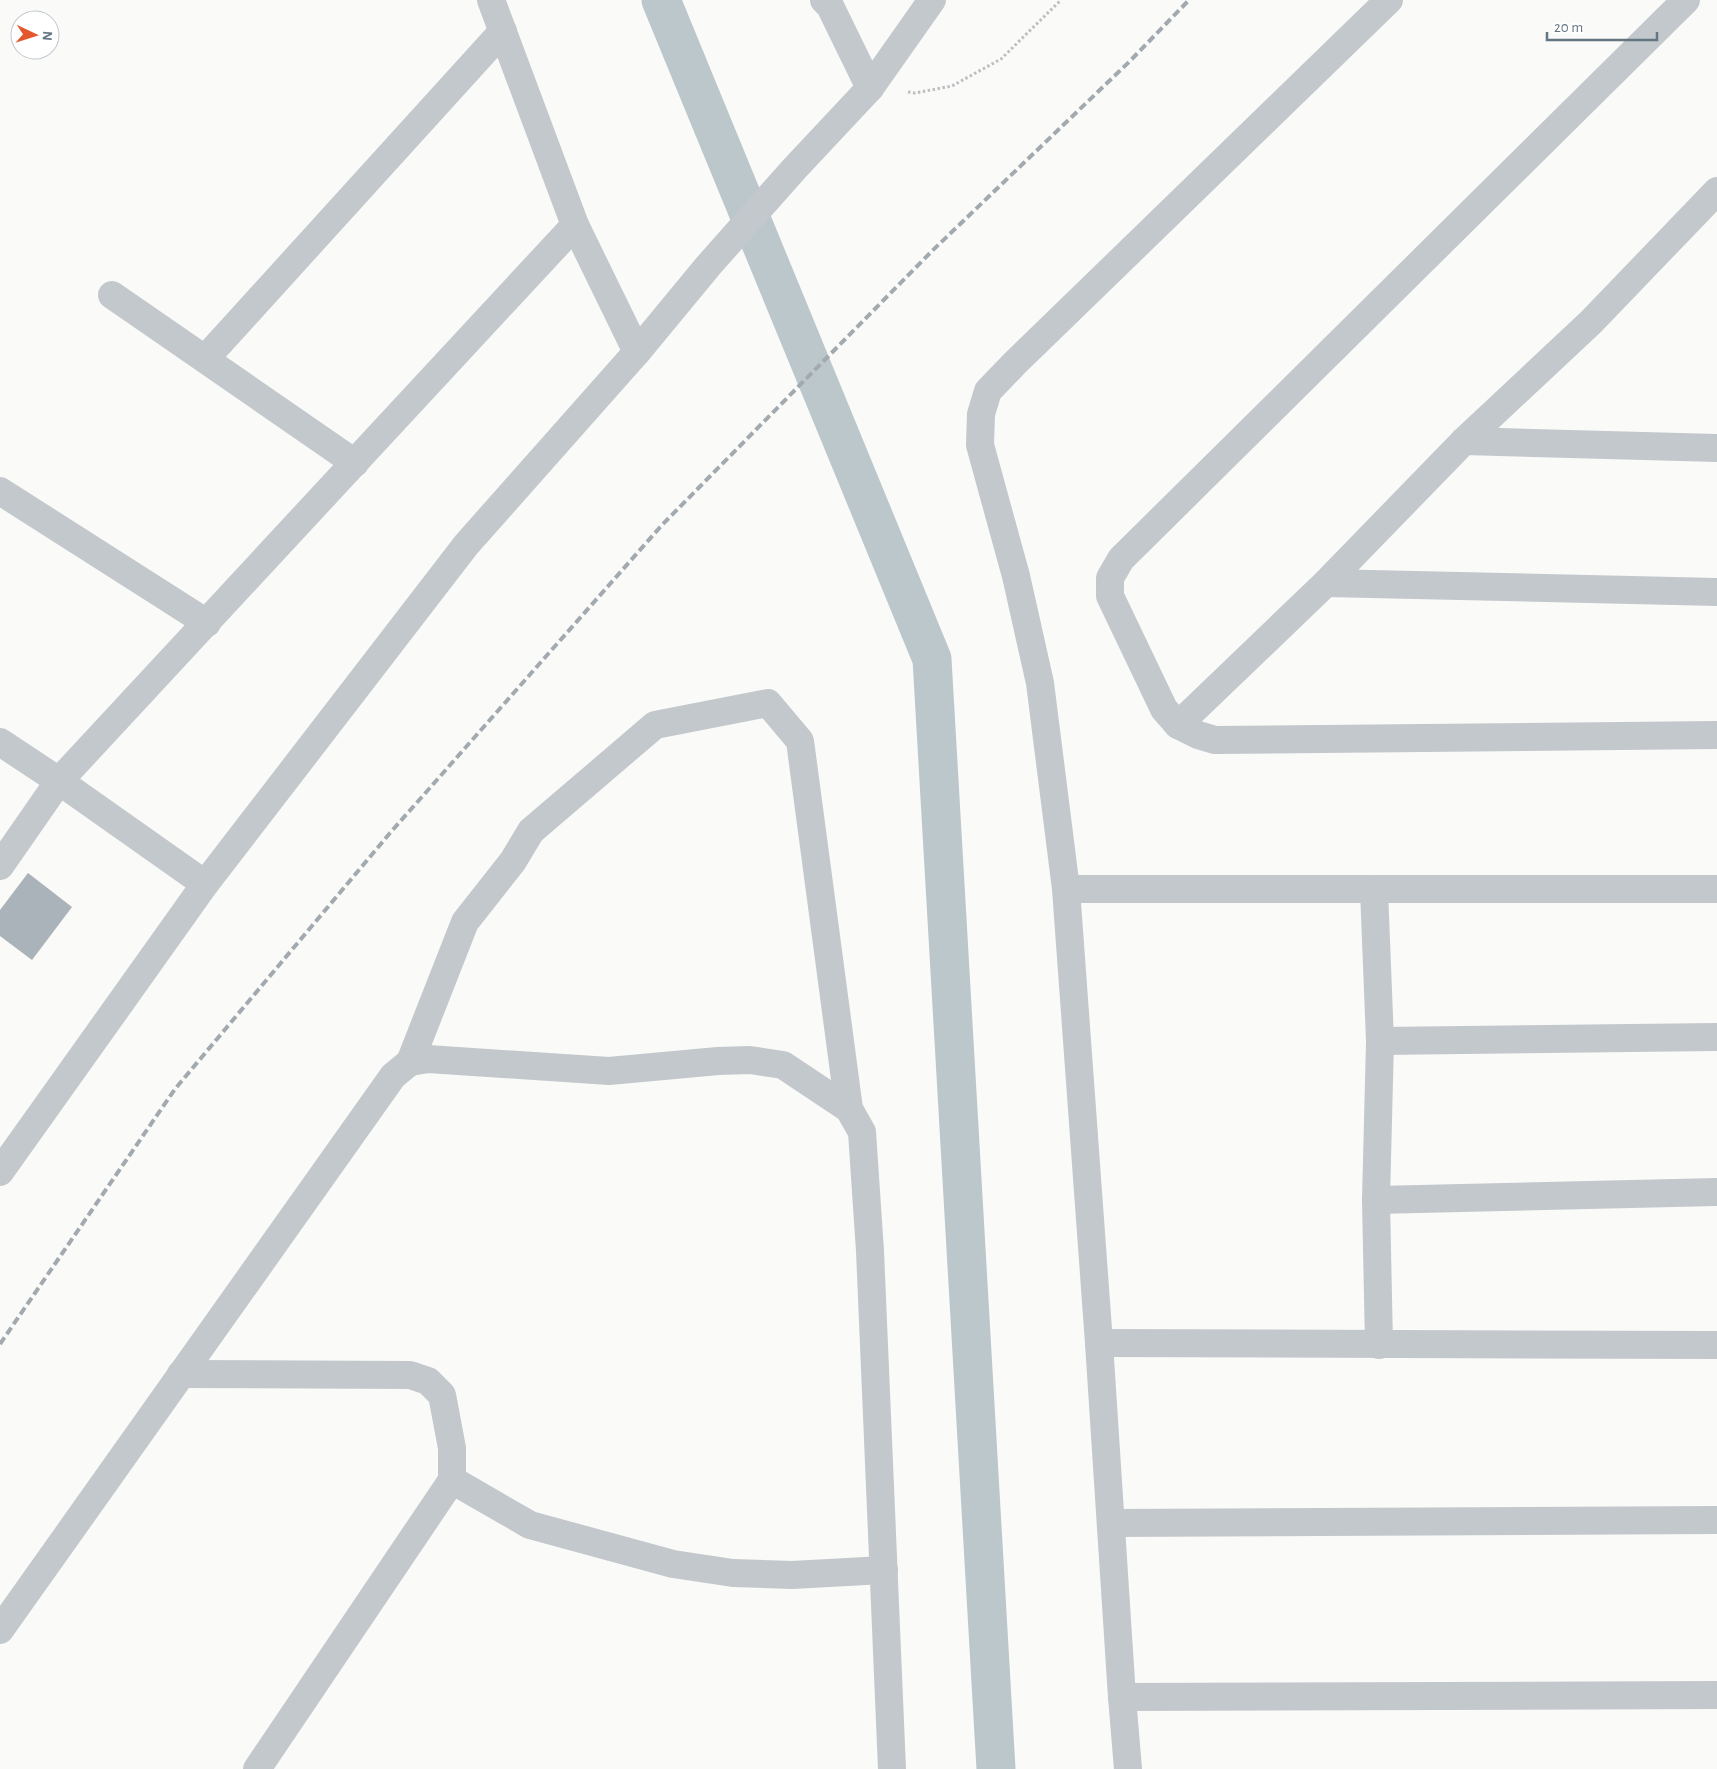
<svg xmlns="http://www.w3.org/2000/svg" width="1717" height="1769" font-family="'Alegreya Sans',sans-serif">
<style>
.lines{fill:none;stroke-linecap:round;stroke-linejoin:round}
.canal{stroke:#bbc7cb;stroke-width:39}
.building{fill:#aab3b9}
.path{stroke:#bbbfc2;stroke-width:3;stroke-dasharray:2.5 2.5;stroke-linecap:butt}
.minor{stroke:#c3c8cc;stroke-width:28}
.rail{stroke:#a2aab0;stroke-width:4;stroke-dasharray:8 4;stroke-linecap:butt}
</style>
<rect width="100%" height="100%" fill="#fafaf8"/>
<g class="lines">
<!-- canal -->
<path class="canal" d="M661 0 932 659 996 1769"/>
</g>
<!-- building -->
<path class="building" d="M28 873 72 907 32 960 0 936V910Z"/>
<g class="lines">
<!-- path -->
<path class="path" d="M908 92 915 93 952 86 1001 59 1061 0"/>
<!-- minor -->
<g class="minor">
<path d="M491 0 575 225 637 352"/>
<path d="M824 0 830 6 870 88"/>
<path d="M1686 0 1121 559 1110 578V596L1164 709 1178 725 1198 735 1215 740 1717 735"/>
<path d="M112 295 355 463"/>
<path d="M205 359 503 31"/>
<path d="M1464 441 1717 448"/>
<path d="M0 491 207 623"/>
<path d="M1326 583 1717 592"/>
<path d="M1178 725 1326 583 1464 441 1591 322 1717 191"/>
<path d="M0 742 59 781 205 884"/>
<path d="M0 866 59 781 575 225"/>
<path d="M1066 889H1717"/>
<path d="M1374 890 1380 1041 1376 1200 1379 1345"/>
<path d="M1380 1041 1717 1037"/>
<path d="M410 1062 465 922 513 861 531 831 655 725 768 703 800 741 849 1109"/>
<path d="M0 1172 205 884 466 545 637 352 708 266 795 168 870 88 932 0"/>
<path d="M1376 1200 1717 1192"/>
<path d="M1099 1343 1717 1345"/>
<path d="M181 1374 410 1375 428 1381 442 1395 452 1448V1480L257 1769"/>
<path d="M452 1480 530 1525 673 1564 733 1573 792 1575 884 1570"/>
<path d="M1111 1523 1717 1520"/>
<path d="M0 1630 393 1076 410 1062 428 1059 609 1071 718 1061 750 1060 783 1065 849 1109 862 1132 870 1251 892 1769"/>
<path d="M1122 1697 1717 1695"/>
<path d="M1128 1769 1122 1697 1099 1343 1066 889 1040 683 1016 576 980 445 981 414 988 391 1015 363 1389 0"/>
</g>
<!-- rail -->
<path class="rail" d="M0 1344 175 1089 390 833 662 525 932 251 1130 61 1189 0"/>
</g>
<!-- north arrow -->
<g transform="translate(35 35) rotate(94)"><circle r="24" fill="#ffffff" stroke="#c1c8cd"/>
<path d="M0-4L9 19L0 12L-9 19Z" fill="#e4572e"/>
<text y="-8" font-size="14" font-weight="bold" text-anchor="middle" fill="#657683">N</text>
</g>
<!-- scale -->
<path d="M1547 32v8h110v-8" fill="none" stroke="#657683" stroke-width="2.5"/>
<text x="1554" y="32" font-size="15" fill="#657683" stroke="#ffffff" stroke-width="4" paint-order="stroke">20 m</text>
</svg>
